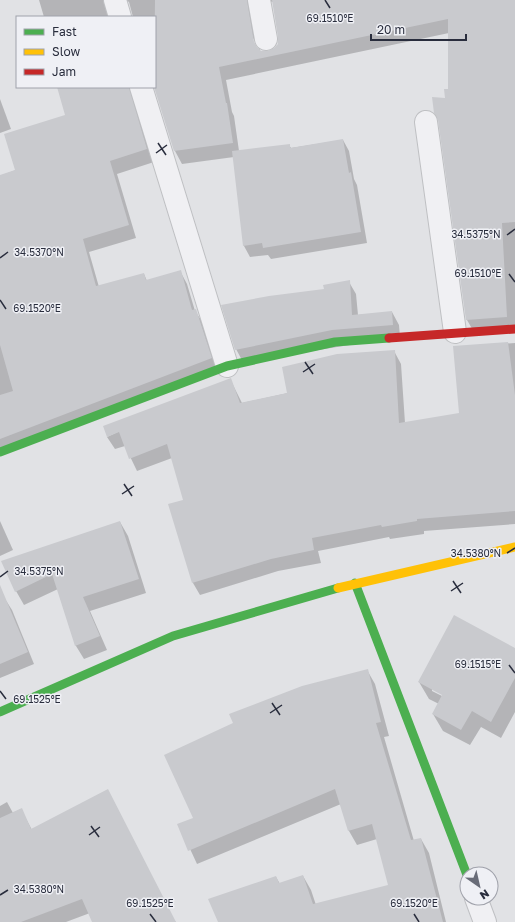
<svg xmlns="http://www.w3.org/2000/svg" width="515" height="922" font-family="'Golos Text',sans-serif">
<style>
.shadow{fill:#0003;fill-rule:evenodd}
.building{fill:#c9cace}
.lines{fill:none;stroke-linecap:round;stroke-linejoin:round}
.street-casing{stroke:#bfc0c3;stroke-width:24}
.street{stroke:#f0f0f3;stroke-width:22}
.fast{stroke:#4caf50;stroke-width:9}
.slow{stroke:#ffc107;stroke-width:9}
.jam{stroke:#c62828;stroke-width:9}
.ticks{fill:none;stroke:#292d3d;stroke-width:1.5}
.ticks-label{font-size:10px;text-anchor:middle;fill:#292d3d;stroke:#eff0f5;stroke-width:3;stroke-linejoin:round;paint-order:stroke}
</style>
<rect width="100%" height="100%" fill="#e1e2e5"/>
<!-- shadow -->
<g class="shadow">
<path d="M39 0H515V331L474 332 467 320 446 99 449 90V33L226 80 232 112 234 116 239 151 289 145 291 148 343 140 349 151 354 179 357 185 367 243 271 259 268 255 250 257 244 246 234 157 182 164 175 151 156 89 152 87 154 162 117 174 136 238 89 252 99 287 144 274 147 281 180 271 187 284 195 311 203 323 218 371 0 455V176L16 170 66 116 74 87H155V17H133L129 2 126 0 110 17H44ZM264 0 273 2 279 37V44L274 50 268 52 260 51 253 15ZM252 36 259 49H257L250 37Z"/>
<path d="M0 99 11 129 0 133Z"/>
<path d="M349 282 356 294 358 315 392 312 399 325 400 337 243 362 236 349 325 290Z"/>
<path d="M515 343V524L424 531V534L390 539 389 537 318 551 321 563 278 571 200 595 193 583 184 500 172 458 137 471 125 446 115 449 107 437 230 379 242 403 288 393 394 351 401 364 405 423 460 414 454 347Z"/>
<path d="M0 521 13 550 0 556Z"/>
<path d="M120 522 128 536 146 593 90 611 107 650 84 659 76 646 58 589 24 605 16 591Z"/>
<path d="M5 599 12 610 34 664 0 678V601Z"/>
<path d="M515 649V712L501 738 481 727 470 745 443 731 433 714 439 704 429 699 419 682ZM432 688 447 696 446 698 432 691Z"/>
<path d="M367 670 375 684 389 736 384 737 414 841 421 839 429 853 446 922H219L276 877 280 884 303 876 311 890 316 905 389 886 377 839 357 845 349 831 341 804 197 864 179 825 195 818Z"/>
<path d="M7 802 13 813 21 809 32 830 176 922H95L90 913 66 922H0V806Z"/>
</g>
<!-- building -->
<g class="building">
<path d="M155 0H247L254 42 257 47 261 51H268L274 48 278 44V37L272 0H515V222L502 223 507 317 466 320 438 120 434 113 432 97 445 98 444 89H448V19L219 67 226 103H227L233 143 174 151 154 87Z"/>
<path d="M57 87H129L147 149 110 161 129 225 83 239 96 286 144 273 146 280 181 270 192 310 196 309 212 358 0 439V395L13 391 0 345V175L15 170 4 134 65 115Z"/>
<path d="M343 139 349 173 351 172 361 232 263 248 262 243 243 246 232 151 290 144V148Z"/>
<path d="M350 280 352 315 392 311 393 325 332 330 235 350 221 305 269 296 324 289 323 285Z"/>
<path d="M508 342 515 395V511L417 519V521L382 527 381 525 312 538 314 550 271 559 192 583 168 504 183 500 167 444 129 459 119 432 107 437 103 426 231 378 240 403 287 393 282 367 337 354 395 350 399 423 459 413 453 346Z"/>
<path d="M120 521 139 579 83 597 100 636 75 646 52 574 15 592 1 561Z"/>
<path d="M0 585 28 652 0 664Z"/>
<path d="M454 615 515 648V678L491 722 472 711 461 730 432 714 442 695 418 682Z"/>
<path d="M368 669 381 722 376 723 411 840 421 838 443 922H218L208 899 276 876 279 883 303 875 313 904 388 885 372 824 348 831 335 789 188 851 177 824 193 818 164 755 233 723 229 714 302 686Z"/>
<path d="M108 789 176 922H92L82 899 21 922H0V818L22 808 31 829Z"/>
</g>
<g class="lines">
<!-- street casing -->
<g class="street-casing">
<g id="street">
<path d="M115 0 120 17"/>
<path d="M259 0 266 39"/>
<path d="M141 87 227 366"/>
<path d="M426 122 455 332"/>
<path d="M476 898 485 922"/>
</g>
</g>
<!-- street -->
<use href="#street" class="street"/>
<!-- fast -->
<g class="fast">
<path d="M0 452 227 366 335 342 389 338"/>
<path d="M355 583 467 875"/>
<path d="M0 712 173 636 338 588"/>
</g>
<!-- slow -->
<path class="slow" d="M338 588 515 547"/>
<!-- jam -->
<path class="jam" d="M389 338 515 329"/>
</g>
<!-- ticks -->
<path class="ticks" d="M325 0 330 8M158 143 166 155M156 153 167 145M507 235 515 229M0 258 8 252M509 274 515 282M0 300 6 309M305 362 313 374M303 372 315 364M124 484 132 496M122 494 134 486M507 553 515 548M0 577 8 571M453 581 461 593M451 591 463 583M509 665 515 673M0 691 6 699M272 703 280 715M270 713 282 705M91 826 99 837M89 835 100 827M0 895 8 890M150 914 156 922M414 914 419 922"/>
<g class="ticks-label">
<text x="330" y="22">69.1510°E</text>
<text x="476" y="238">34.5375°N</text>
<text x="39" y="256">34.5370°N</text>
<text x="478" y="277">69.1510°E</text>
<text x="37" y="312">69.1520°E</text>
<text x="476" y="557">34.5380°N</text>
<text x="39" y="575">34.5375°N</text>
<text x="478" y="668">69.1515°E</text>
<text x="37" y="703">69.1525°E</text>
<text x="39" y="893">34.5380°N</text>
<text x="150" y="907">69.1525°E</text>
<text x="414" y="907">69.1520°E</text>
</g>
<!-- legend -->
<rect x="16" y="16" width="140" height="72" fill="#eff0f5" stroke="#a0a2ab"/>
<rect x="24" y="29" width="20" height="6" fill="#4caf50" stroke="#a0a2ab"/>
<text x="52" y="36" font-size="12" fill="#292d3d">Fast</text>
<rect x="24" y="49" width="20" height="6" fill="#ffc107" stroke="#a0a2ab"/>
<text x="52" y="56" font-size="12" fill="#292d3d">Slow</text>
<rect x="24" y="69" width="20" height="6" fill="#c62828" stroke="#a0a2ab"/>
<text x="52" y="76" font-size="12" fill="#292d3d">Jam</text>
<!-- north arrow -->
<g transform="translate(479 886) rotate(146)"><circle r="19" fill="#eff0f5" stroke="#a0a2ab"/>
<path d="M0-3L7 15L0 10L-7 15Z" fill="#696c78"/>
<text y="-6" font-size="11" font-weight="bold" text-anchor="middle" fill="#292d3d">N</text>
</g>
<!-- scale -->
<path d="M371 34v6h95v-6" fill="none" stroke="#292d3d" stroke-width="2"/>
<text x="377" y="34" font-size="12" fill="#292d3d" stroke="#eff0f5" stroke-width="3" paint-order="stroke">20 m</text>
</svg>
